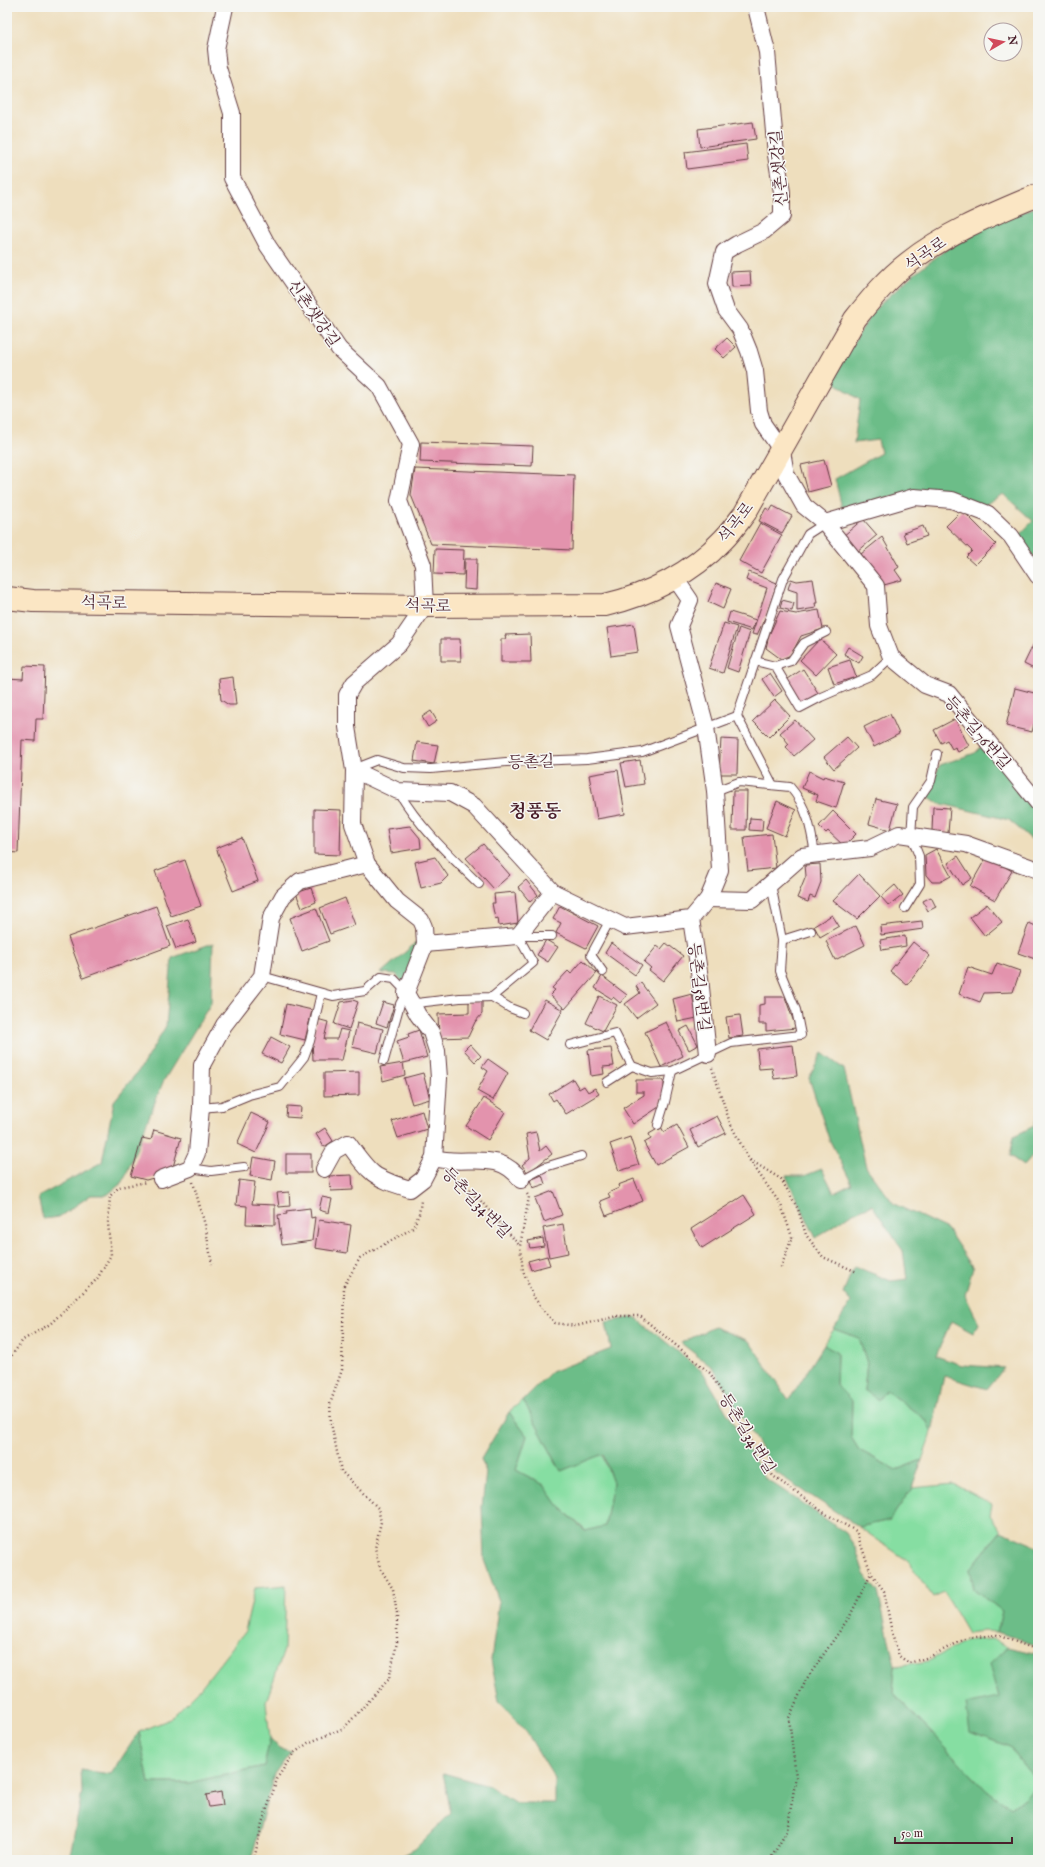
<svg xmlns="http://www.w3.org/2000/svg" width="1045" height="1867" font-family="'IM FELL English','Noto Serif KR',serif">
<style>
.green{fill:#86dea2;stroke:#687e66}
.forest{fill:#6cbd88;stroke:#5b6e5a}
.building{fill:#e393ad}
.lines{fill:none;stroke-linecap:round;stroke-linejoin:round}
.lane-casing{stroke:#633c41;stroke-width:10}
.street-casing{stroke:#633c41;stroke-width:18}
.secondary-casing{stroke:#633c41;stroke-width:24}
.path{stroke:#633c41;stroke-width:2.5;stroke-dasharray:1 3;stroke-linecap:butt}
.lane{stroke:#fff;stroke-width:8}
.street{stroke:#fff;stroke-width:16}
.secondary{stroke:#fbe6c4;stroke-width:22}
.labels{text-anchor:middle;stroke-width:3;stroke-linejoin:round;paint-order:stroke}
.street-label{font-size:16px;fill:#4a1f2b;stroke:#f6f6f2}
.quarter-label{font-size:18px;font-weight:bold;fill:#4a1f2b;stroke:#f6f6f2}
</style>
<rect width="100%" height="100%" fill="#f6f6f2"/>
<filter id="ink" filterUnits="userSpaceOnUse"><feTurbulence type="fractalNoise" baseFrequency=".025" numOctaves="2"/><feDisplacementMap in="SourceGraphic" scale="8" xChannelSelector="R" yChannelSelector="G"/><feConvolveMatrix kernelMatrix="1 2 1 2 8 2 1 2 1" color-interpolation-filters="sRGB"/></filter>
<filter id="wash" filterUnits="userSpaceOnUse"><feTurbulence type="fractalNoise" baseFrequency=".012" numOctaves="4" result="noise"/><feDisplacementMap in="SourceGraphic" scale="16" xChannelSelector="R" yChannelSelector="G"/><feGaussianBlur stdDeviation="0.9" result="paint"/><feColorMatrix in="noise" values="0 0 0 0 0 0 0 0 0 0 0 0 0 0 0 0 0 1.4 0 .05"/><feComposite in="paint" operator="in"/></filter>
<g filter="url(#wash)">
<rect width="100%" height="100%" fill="#eedebd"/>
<!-- green -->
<g class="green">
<path d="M834 1329 859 1338 867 1363 864 1390H886L926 1420 932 1432 922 1460 896 1470 859 1450 851 1437 852 1401 836 1385 837 1353 824 1345Z"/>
<path d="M523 1400 561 1471 602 1454 613 1483 605 1526 586 1531 558 1505 544 1485 516 1470 527 1436 509 1412Z"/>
<path d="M954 1484 992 1504 990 1515 1001 1531 970 1569 974 1589 1002 1611 997 1632 984 1631 968 1633 944 1592 933 1597 908 1561 859 1527 890 1520 912 1488Z"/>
<path d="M286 1585 284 1650 266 1702 270 1738 264 1766 189 1783H149L139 1732 170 1719 198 1691 245 1631 255 1588Z"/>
<path d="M993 1639 1007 1647 989 1664 998 1697 970 1732 1010 1747 1038 1782V1787L1011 1808 987 1791 893 1693 895 1666 929 1661 967 1640Z"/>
</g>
<!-- forest -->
<g class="forest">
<path d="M1038 206V556L1035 558 1018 536 1033 521 1003 494 981 507 914 493 842 508 835 479 881 453 878 440 854 443 860 400 833 381 846 355 874 310 908 279 944 251 986 226Z"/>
<path d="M984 744 1038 809V845L1009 820 938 803 926 795 940 765 975 753Z"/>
<path d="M419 940 404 984 396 974 381 973Z"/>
<path d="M213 943 211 1003 163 1082 123 1182 107 1195H91L59 1217 43 1219 38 1197 102 1162 114 1101 140 1069 166 1026 172 958Z"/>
<path d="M822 1053 844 1069 866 1167 894 1204 947 1229 973 1268 965 1295 979 1324 973 1333 951 1321 936 1356 962 1365 1004 1368 987 1389 944 1376 932 1432 926 1420 886 1390 878 1400 864 1390 867 1363 859 1338 834 1329 851 1302 843 1293 854 1266 891 1281 907 1279 903 1251 872 1205 851 1214 816 1238 786 1176H804L822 1169 834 1193 852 1184 829 1139 809 1078Z"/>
<path d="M1038 1113V1150L1024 1166 1010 1156 1014 1136 1034 1126Z"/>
<path d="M635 1317 703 1372 765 1478 846 1533 856 1549 864 1574 878 1592 895 1666 893 1693 987 1791 1011 1808 1038 1787V1860H394L415 1849 451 1813 443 1773 489 1786 516 1803H555V1779L527 1733 499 1701 491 1660 499 1601 484 1560 482 1507 486 1472 481 1459 509 1412 527 1436 516 1470 544 1485 558 1505 585 1531 605 1526 613 1483 603 1454 561 1471 523 1400 551 1372 611 1349 606 1322Z"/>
<path d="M714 1327 749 1341 789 1400 824 1345 837 1353 836 1385 852 1401 851 1437 859 1450 896 1470 922 1460 912 1488 890 1520 859 1527 775 1472 713 1368 681 1343Z"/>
<path d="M1001 1531 1038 1547V1646L997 1632 1002 1611 974 1589 970 1569Z"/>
<path d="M1007 1647 1038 1654V1782L1010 1747 970 1732 966 1704 998 1697 989 1664Z"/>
<path d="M139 1732 149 1783H189L264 1766 270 1738 279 1748 291 1751 274 1774 251 1860H69L82 1793 81 1770 111 1774Z"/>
</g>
<g id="blocks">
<!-- building -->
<g class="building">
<path d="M753 122 756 139 700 147 698 129Z"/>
<path d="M746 144 748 161 687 169 685 152Z"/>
<path d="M750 271 751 286 732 287 731 272Z"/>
<path d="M727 338 736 347 724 358 715 349Z"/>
<path d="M421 442 533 446 532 466 420 462Z"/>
<path d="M824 460 831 486 808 492 801 465Z"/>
<path d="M415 469 574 475 572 550 431 544 411 495Z"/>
<path d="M773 506 792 516 782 533 759 521 766 508 770 511Z"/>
<path d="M962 510 996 544 975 565 966 557 972 551 946 526Z"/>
<path d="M863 519 877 535 856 553 842 537Z"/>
<path d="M760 523 782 535 761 573 739 561Z"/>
<path d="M923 526 927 536 907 543 903 533Z"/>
<path d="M882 537 899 567 895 570 902 580 884 585 861 554Z"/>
<path d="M435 549 464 550 463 575 434 574Z"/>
<path d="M465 559H477L476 590 464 589Z"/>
<path d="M749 572 777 583 767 613 757 635 752 634 767 588 746 580Z"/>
<path d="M791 579 797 581 813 579 817 603H815L816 608 797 611V592L788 589Z"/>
<path d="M716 583 731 589 723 609 708 602Z"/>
<path d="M782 600 794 603 792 611 780 608Z"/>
<path d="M819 610 823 629 801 636 791 655 781 659 766 648 769 635 780 611 796 614Z"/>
<path d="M730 612 756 620 752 630 727 622Z"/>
<path d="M724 623 737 627 723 673 709 668Z"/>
<path d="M634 624 638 652 611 656 607 628Z"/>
<path d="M739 628 750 632 738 672 727 668Z"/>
<path d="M530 634 531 662H501V639H506L505 635Z"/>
<path d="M1037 637 1038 638V671L1024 664Z"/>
<path d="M441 639H460L461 661H441Z"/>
<path d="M820 639 836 654 816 675 800 660Z"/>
<path d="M848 647 863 656 859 663 844 654Z"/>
<path d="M850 660 856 677 834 684 828 667Z"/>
<path d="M24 666 45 667 43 719H36L35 741 22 740 18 853 7 852V678L23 679Z"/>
<path d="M803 669 818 693 805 702 797 700 785 681Z"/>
<path d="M770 673 782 691 774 697 762 679Z"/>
<path d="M233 677 236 705H229L221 700 219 679Z"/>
<path d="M1015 688 1038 694V725L1034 724 1032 732 1006 726Z"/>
<path d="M775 700 790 716 769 737 753 721Z"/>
<path d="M431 711 437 721 428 727 422 717Z"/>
<path d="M890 714 899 734 874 747 864 727Z"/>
<path d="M955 719 969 746 958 752 955 747 952 749 947 740 941 743 934 730Z"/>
<path d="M795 720 813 740 794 756 786 747 789 744 780 733Z"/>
<path d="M847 737 857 748 834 769 824 757Z"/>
<path d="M721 739 738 740 737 774H719Z"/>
<path d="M417 742 438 745 434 764 414 761Z"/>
<path d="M640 760 644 784 626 787 621 763Z"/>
<path d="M618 770 625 814 597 819 589 775Z"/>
<path d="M809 771 823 778 824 776 844 782 836 808 816 801 818 795 802 788Z"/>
<path d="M733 791H747L746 830H732Z"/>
<path d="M876 799 897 804 890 830 869 824Z"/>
<path d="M777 801 796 810 785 836 766 828Z"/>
<path d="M933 807 950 808 948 833 932 831Z"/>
<path d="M314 809 341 810 340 855 314 854Z"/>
<path d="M833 811 856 834 844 846 828 831 826 833 819 826Z"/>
<path d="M750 818 763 819 762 831 749 830Z"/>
<path d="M410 826 420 838 421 848 391 853 387 829Z"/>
<path d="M772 834 776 868 748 871 744 837Z"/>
<path d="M242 838 258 881 233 891 216 848Z"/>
<path d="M483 844 510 875 494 889 466 858Z"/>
<path d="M936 849 951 876 940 882H932L926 875 925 855Z"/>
<path d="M958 856 972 878 962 885 948 863Z"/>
<path d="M987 856 1012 871 995 900 970 886Z"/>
<path d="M435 857 448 876 441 883 421 888 415 862Z"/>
<path d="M185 860 201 906 171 916 155 871Z"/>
<path d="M820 864 821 882 815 898 810 896 808 902 797 898 806 876 805 865Z"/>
<path d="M859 874 880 896 857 919 833 901Z"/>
<path d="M526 880 538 895 530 902 518 887Z"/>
<path d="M895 885 903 895 889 906 881 897Z"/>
<path d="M311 888 316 902 302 908 296 893Z"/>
<path d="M515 892 518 923 499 926 498 918 495 919 492 903H495L494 894Z"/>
<path d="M931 897 936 907 928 911 923 901Z"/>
<path d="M345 898 355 925 330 934 320 908Z"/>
<path d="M987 904 1002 922 985 936 970 917Z"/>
<path d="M156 906 170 946 83 978 68 937Z"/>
<path d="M560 906 598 926 586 948 556 933 561 923 553 919Z"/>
<path d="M316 908 329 941 302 951 290 918Z"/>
<path d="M832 915 839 926 820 937 814 926Z"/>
<path d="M188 919 196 942 176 949 167 926Z"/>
<path d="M922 921 923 929 881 935 880 926Z"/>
<path d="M1029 923 1038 927V960L1018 953Z"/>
<path d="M856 926 865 945 835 960 826 941Z"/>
<path d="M905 936 906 946 882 950 880 940Z"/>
<path d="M546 940 558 947 548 962 537 955Z"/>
<path d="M913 942 930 956 907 985 890 971Z"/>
<path d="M611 943 642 965 635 975 605 953Z"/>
<path d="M666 943 683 956 663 981 649 970 651 968 644 962 657 946 661 949Z"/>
<path d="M583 960 597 973 565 1009 550 995 555 990 552 988 568 971 571 974Z"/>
<path d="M997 963 1020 971 1013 992 984 993 980 1002 959 994 968 967 992 975Z"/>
<path d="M602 976 627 995 620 1003 613 997 612 999 595 988Z"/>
<path d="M641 983 656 1003 636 1018 625 1004 640 993 636 986Z"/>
<path d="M692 994 697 1018 678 1022 673 999Z"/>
<path d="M599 996 617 1005 603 1031 586 1023Z"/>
<path d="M765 997H785L796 1028 766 1031V1024H759V1005L765 1004Z"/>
<path d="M353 1000 358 1002 349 1029 334 1024 341 1002Z"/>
<path d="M545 1000 563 1010 546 1040 529 1030Z"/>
<path d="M469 1001H482V1014L475 1022 468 1037 439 1038 438 1014 469 1013Z"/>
<path d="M383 1002 394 1005 387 1027 376 1023Z"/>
<path d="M286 1004 312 1010 305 1040 280 1034Z"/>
<path d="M740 1015 743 1036 729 1038 726 1017Z"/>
<path d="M317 1019 328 1022 324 1039H337L340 1029 349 1031 342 1060H313L312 1039Z"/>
<path d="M666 1022 683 1056 661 1067 645 1032Z"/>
<path d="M357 1023 383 1029 377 1053 352 1047Z"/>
<path d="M688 1026 698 1045 689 1050 679 1031Z"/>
<path d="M419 1030 427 1057 404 1063 397 1041 409 1037 408 1034Z"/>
<path d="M271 1037 290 1047 281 1063 262 1054Z"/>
<path d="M470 1044 481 1056 475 1062 464 1050Z"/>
<path d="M793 1045 797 1076 774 1079 772 1068 759 1069 757 1049Z"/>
<path d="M611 1048 614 1066 603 1067 604 1074 591 1076 588 1050Z"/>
<path d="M488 1059 508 1073 493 1100 477 1091 488 1071 482 1067Z"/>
<path d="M403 1063 405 1075 383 1081 380 1067Z"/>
<path d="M359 1072V1095L324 1096V1073Z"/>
<path d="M423 1073 430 1099 412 1104 404 1078Z"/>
<path d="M573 1079 579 1089 584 1086 588 1092 595 1088 599 1094 566 1114 556 1099 553 1101 549 1094Z"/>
<path d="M636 1080H664V1095L659 1107 633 1124 623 1108 644 1095V1092H636Z"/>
<path d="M484 1098 505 1112 488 1140 466 1126Z"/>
<path d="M287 1106 301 1107 300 1118 286 1117Z"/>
<path d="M422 1111 427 1129 398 1138 392 1121Z"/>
<path d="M251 1113 270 1122 256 1153 237 1144Z"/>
<path d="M717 1116 726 1133 698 1147 690 1130Z"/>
<path d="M677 1125 689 1147 656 1165 644 1143 651 1139 649 1134 661 1127 664 1132Z"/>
<path d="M325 1128 333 1141 324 1147 316 1134Z"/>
<path d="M154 1130 181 1138 173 1167 157 1177 146 1180 131 1176 142 1138 151 1140Z"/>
<path d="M536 1132 540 1151 546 1146 552 1154 528 1173 522 1165 530 1158 526 1134Z"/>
<path d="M630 1137 639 1165 619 1171 610 1144Z"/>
<rect x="286" y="1154" width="25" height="19"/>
<path d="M253 1157 275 1161 272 1180 250 1176Z"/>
<path d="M352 1175 353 1190 331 1191 329 1176Z"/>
<path d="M542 1175 545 1184 533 1188 530 1180Z"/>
<path d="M634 1179 643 1201 606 1216 600 1201 610 1197 608 1193 619 1188 618 1185Z"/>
<path d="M239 1180 255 1182 252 1204 275 1205V1225L246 1224 247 1206 236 1205Z"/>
<path d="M553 1191 562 1215 544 1222 535 1198Z"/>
<path d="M289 1192 290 1206 279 1207 277 1193Z"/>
<path d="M744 1195 756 1214 702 1248 691 1229Z"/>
<path d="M322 1197 332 1199 329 1213 319 1210Z"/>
<path d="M310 1208 311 1218 315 1217 312 1241 282 1245 278 1215 287 1214 286 1211Z"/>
<path d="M319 1220 351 1225 347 1253 315 1248Z"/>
<path d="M563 1224 568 1253 549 1257 543 1228Z"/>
<path d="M543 1238 544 1246 530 1248 528 1241Z"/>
<path d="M547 1256 550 1265 531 1270 528 1261Z"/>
<path d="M221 1792 223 1805 209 1807 206 1795Z"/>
</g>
</g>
</g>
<g filter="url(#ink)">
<use href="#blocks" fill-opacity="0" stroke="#633c41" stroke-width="1"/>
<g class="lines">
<!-- lane casing -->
<g class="lane-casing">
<g id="lane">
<path d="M755 661 775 666 800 708 821 697 872 675 891 657"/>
<path d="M775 666 791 661 804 643 826 632"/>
<path d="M737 716 773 785"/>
<path d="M354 769 377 760 404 768 431 769 506 762 587 759 642 752 737 716 783 579 808 534 825 523"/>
<path d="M398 791C419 827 449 855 479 884"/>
<path d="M715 791 739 782 790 787C807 806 811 829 815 854"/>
<path d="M905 908 920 884 919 856 911 836 913 807 931 781 937 754"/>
<path d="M782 940 811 931"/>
<path d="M603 972 591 955 610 920"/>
<path d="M262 976 333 996 365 991 381 977 394 979 417 1003 460 998 492 997 533 963 518 936H552"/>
<path d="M492 997 510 1008 523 1013"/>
<path d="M570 1045 615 1033 632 1066 652 1073 672 1071 731 1043 801 1035 796 1010 780 971 782 940 771 884"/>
<path d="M384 1061 400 1004 406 993"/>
<path d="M607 1082 632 1066"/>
<path d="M201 1108 222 1106 249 1095 280 1087 304 1057 310 1041 321 993"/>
<path d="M658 1125 665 1102 672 1071"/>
<path d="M190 1168 211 1171 244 1167"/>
<path d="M521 1180 545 1167 581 1156"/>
</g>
</g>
<!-- street casing -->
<g class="street-casing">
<g id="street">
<path d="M225 7 216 49 218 68 232 113V178L268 246 339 349 379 386 411 444 399 501 423 565 425 606 399 644 354 683 347 695V727L354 770 353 824 367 864 397 901 421 920 424 927 425 944 518 936 553 892 625 927 691 919 708 899 720 870 715 791 706 727 679 626 690 600 675 578"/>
<path d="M756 7 767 52 776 155 782 192V216L764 231 737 244 724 252 717 284 726 310 740 329 749 351 755 371 759 411 763 424 782 451 786 474 804 506 825 523 876 586 879 626 891 657 925 685 949 694 1038 803"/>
<path d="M825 523 914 497 952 500 988 514 1011 536 1038 576"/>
<path d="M354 770 398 791 450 793 474 806 553 892"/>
<path d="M708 899 752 900 802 856 870 848 899 834 966 844 1038 870"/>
<path d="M691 919 700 978 708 1054"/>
<path d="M434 1158C466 1167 498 1148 521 1180"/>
<path d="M324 1169 334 1151 348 1143C370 1174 373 1178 410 1189L423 1179 434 1158 439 1078 437 1051 431 1032 418 1015 406 993 425 944"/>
<path d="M161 1179 190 1168 197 1153 201 1108 202 1065 224 1025 262 976 271 918 283 896 300 881 367 864"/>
</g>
</g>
<!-- secondary casing -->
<g class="secondary-casing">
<path id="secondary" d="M7 598 33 601 425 606 605 605C649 595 692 573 723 540 731 532 738 522 745 513L855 319C871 299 887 279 908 263 947 232 993 214 1038 195"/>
</g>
<!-- path -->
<g class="path">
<path d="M712 1068 730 1123 748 1158 781 1205 792 1237 780 1270"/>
<path d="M750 1160 781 1179 798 1209 806 1235 823 1257 857 1272"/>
<path d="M454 1177 480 1200 519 1245"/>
<path d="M193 1182 205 1225 212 1264"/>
<path d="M527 1194 529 1197 520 1246 523 1271 533 1296 544 1311 555 1323 576 1326 617 1316H640L710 1373 773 1476 826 1514 856 1531 871 1573 884 1591 892 1633 899 1656 909 1663 929 1657 967 1638 997 1635 1038 1650"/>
<path d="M7 1362 23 1340 50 1324 97 1279 111 1255 108 1223 110 1196 119 1187 147 1182"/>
<path d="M254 1860 262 1823 278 1777 293 1754 308 1743 344 1728 389 1679 397 1642V1614L393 1589 380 1568 375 1548 381 1522 378 1508 341 1471 331 1423 330 1404 342 1370 344 1286 360 1258 413 1228 419 1214 421 1201"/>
<path d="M770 1860 787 1831 796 1777 789 1718 806 1680 850 1616 871 1573"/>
</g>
<!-- lane -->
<use href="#lane" class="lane"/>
<!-- street -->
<use href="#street" class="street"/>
<!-- secondary -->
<use href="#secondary" class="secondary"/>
</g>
</g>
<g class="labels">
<!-- street labels -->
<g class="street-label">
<text transform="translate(778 168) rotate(-95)" y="6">신촌샛강길</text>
<text transform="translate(925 253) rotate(-35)" y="6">석곡로</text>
<text transform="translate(314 313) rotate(55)" y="6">신촌샛강길</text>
<text transform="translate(735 522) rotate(-52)" y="6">석곡로</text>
<text transform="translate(104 602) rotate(1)" y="6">석곡로</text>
<text transform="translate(428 605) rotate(1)" y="6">석곡로</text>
<text transform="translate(978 732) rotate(49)" y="6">등촌길76번길</text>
<text transform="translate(531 761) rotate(-2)" y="6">등촌길</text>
<text transform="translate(700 987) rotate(83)" y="6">등촌길58번길</text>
<text transform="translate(477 1202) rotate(46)" y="6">등촌길34번길</text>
<text transform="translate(748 1433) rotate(58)" y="6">등촌길34번길</text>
</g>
<!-- quarter labels -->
<g class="quarter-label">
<text x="535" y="817">청풍동</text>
</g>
</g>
<!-- margin -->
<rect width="1045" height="1867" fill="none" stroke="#f6f6f2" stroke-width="24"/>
<!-- north arrow -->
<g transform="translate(1003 42) rotate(81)"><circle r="19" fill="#f6f6f2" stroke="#b1a0a2"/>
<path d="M0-3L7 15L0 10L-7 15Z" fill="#d1495b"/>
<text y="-6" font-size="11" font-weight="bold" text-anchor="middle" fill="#4a1f2b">N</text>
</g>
<!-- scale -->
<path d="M895 1837v6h117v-6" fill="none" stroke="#4a1f2b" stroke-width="2"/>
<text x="901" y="1837" font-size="12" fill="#4a1f2b" stroke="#f6f6f2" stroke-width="3" paint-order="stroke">50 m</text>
</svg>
